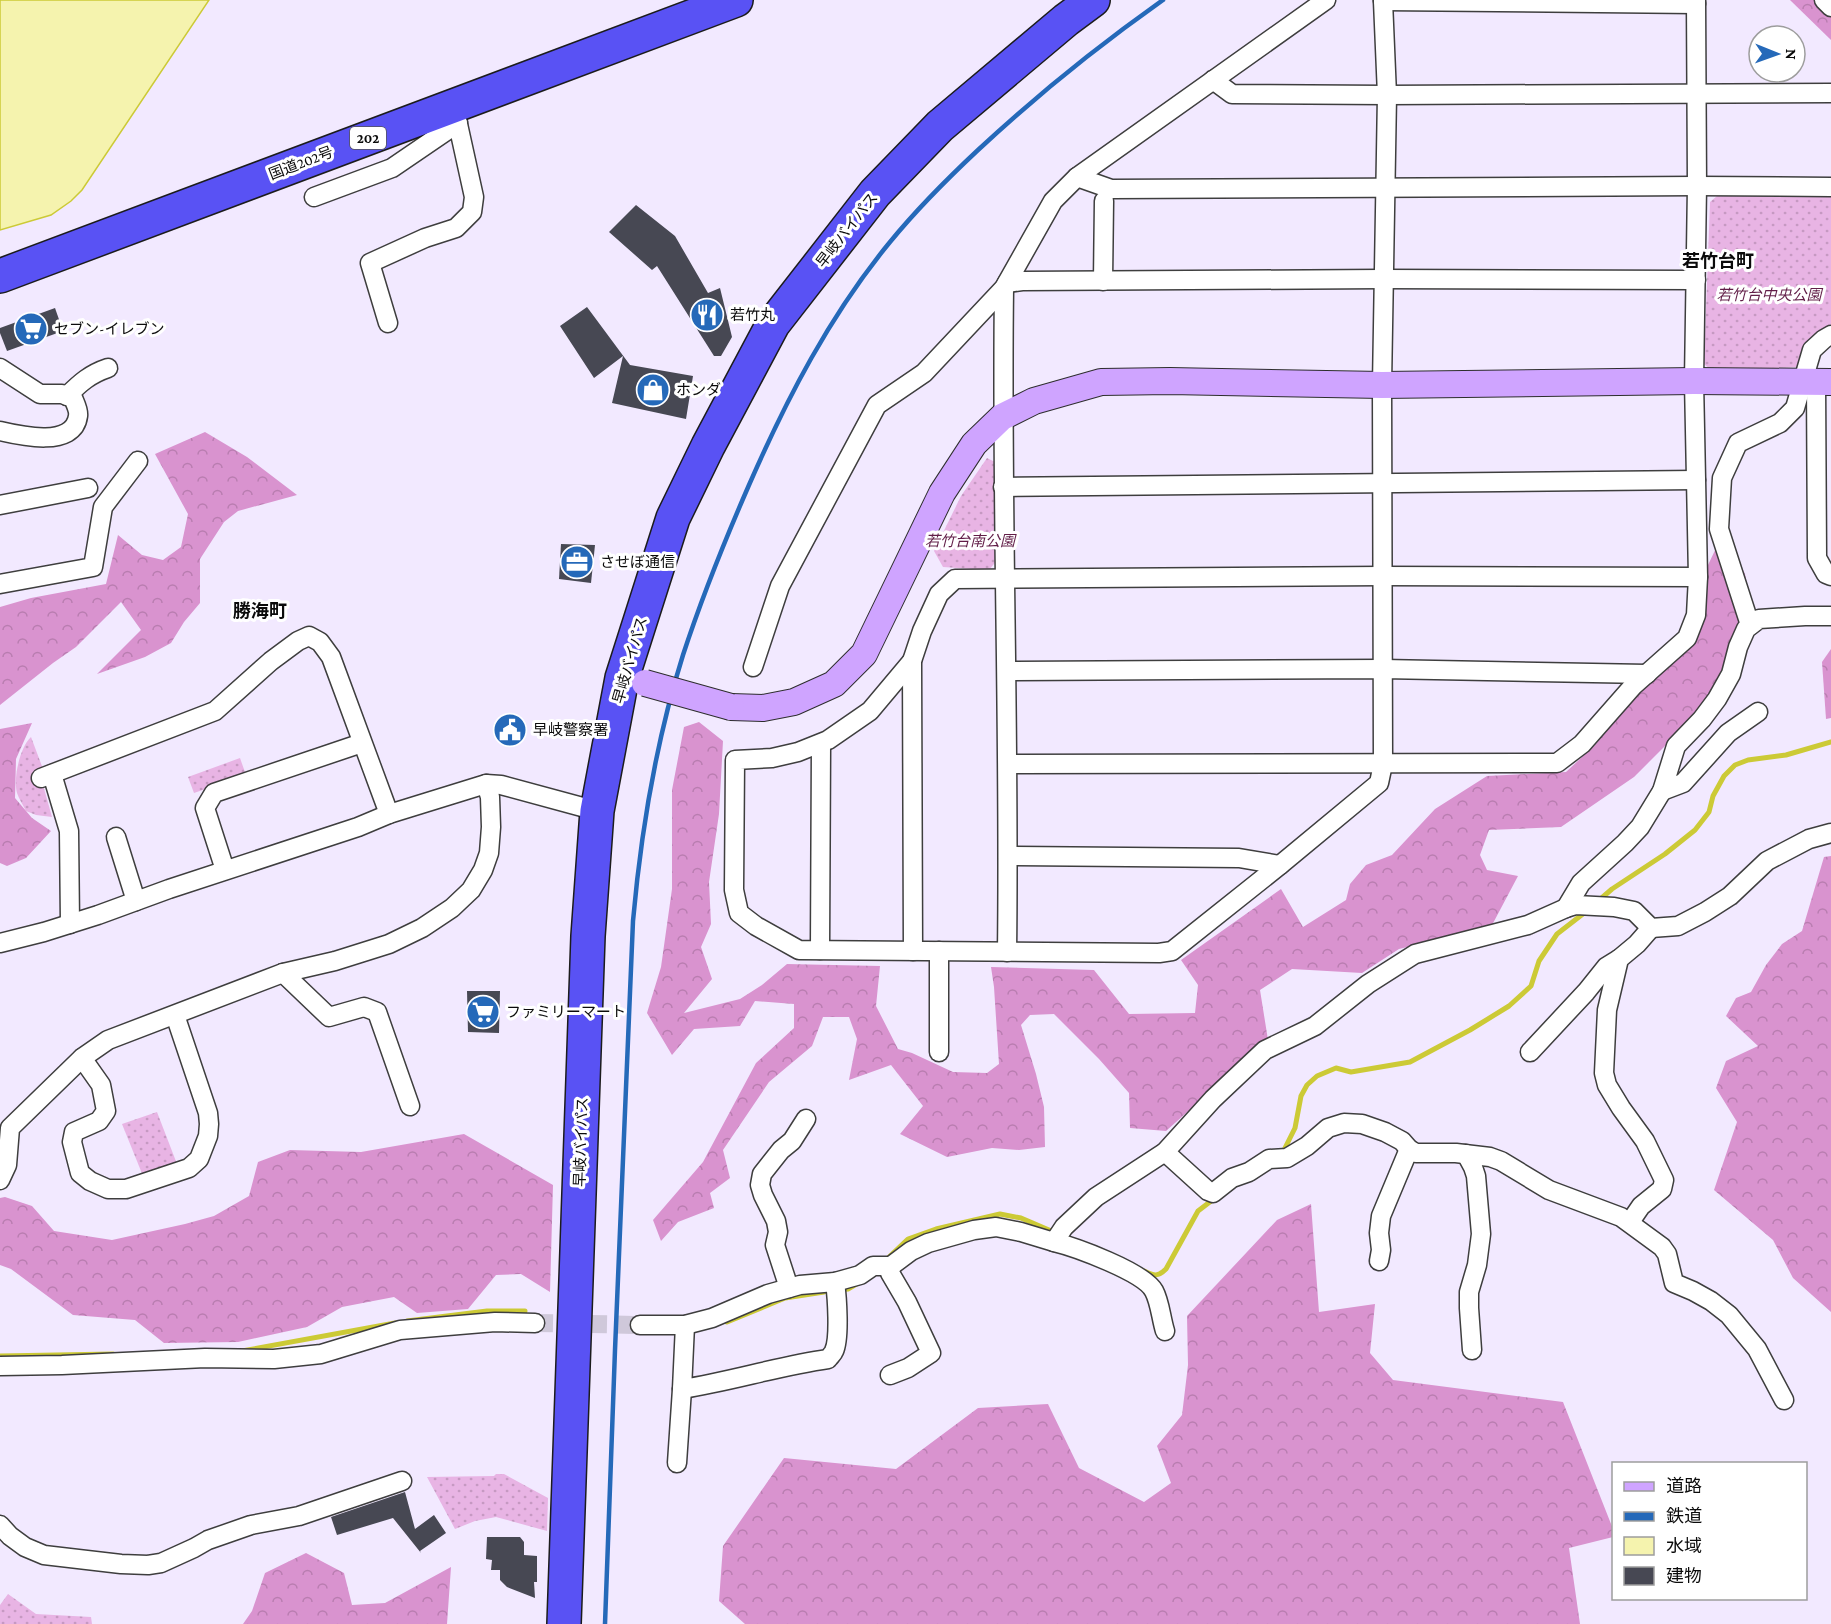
<svg xmlns="http://www.w3.org/2000/svg" width="1831" height="1624" font-family="'Crimson Pro','Noto Sans JP',serif">
<style>
.grass{fill:url(#grass-dots)}
.forest{fill:url(#forest-crowns)}
.water{fill:#f5f3ae;stroke:#ccca36;stroke-width:1.5}
.lines{fill:none;stroke-linecap:round;stroke-linejoin:round}
.stream{stroke:#ccca36;stroke-width:5}
.building{fill:#474853}
.street-tunnel{stroke:#cfc8da;stroke-width:18;stroke-dasharray:18 9;stroke-linecap:butt}
.street-casing{stroke:#3e3e3e;stroke-width:21}
.secondary-casing{stroke:#2d2d2d;stroke-width:28}
.highway-casing{stroke:#1c1c1c;stroke-width:36}
.street{stroke:#fff;stroke-width:18}
.secondary{stroke:#cfa4ff;stroke-width:26}
.highway{stroke:#5952f4;stroke-width:33}
.rail{stroke:#2569b9;stroke-width:4.5}
.secondary-bridge-casing{stroke:#2d2d2d;stroke-width:28;stroke-linecap:butt}
.secondary-bridge{stroke:#cfa4ff;stroke-width:26}
.labels{text-anchor:middle;stroke-width:6;stroke-linejoin:round;paint-order:stroke}
.shield{fill:#fff;stroke:#545454;stroke-width:1.5}
.shield-label{font-size:14px;font-weight:bold;fill:#0b0b0b}
.street-label{font-size:15px;fill:#0b0b0b;stroke:#fff}
.park-label{font-size:15px;font-style:italic;fill:#611d47;stroke:#fff}
.poi-label{font-size:15px;fill:#0b0b0b;stroke:#fff;text-anchor:start}
.quarter-label{font-size:18px;font-weight:bold;fill:#0b0b0b;stroke:#fff}
</style>
<defs>
<pattern id="grass-dots" width="8" height="8" patternUnits="userSpaceOnUse" patternTransform="scale(1.5)"><rect width="8" height="8" fill="#e8b4e4"/><path d="M2 2h.1M6 6h.1" fill="none" stroke="#c699c2" stroke-width="1.8" stroke-linecap="round"/></pattern>
<pattern id="forest-crowns" width="20" height="18" patternUnits="userSpaceOnUse" patternTransform="scale(1.5)"><rect width="20" height="18" fill="#d993cf"/><path d="M2 6a3 3 0 1 1 6 0M12 15a3 3 0 1 1 6 0" fill="none" stroke="#b97db0"/></pattern>
</defs>
<rect width="100%" height="100%" fill="#f2e9ff"/>
<!-- grass -->
<g class="grass">
<path d="M1726 194H1831V324L1820 331 1799 367 1712 371 1704 364 1710 202 1717 196Z"/>
<path d="M987 458 997 463 998 559 989 570 943 567 934 551 961 496Z"/>
<path d="M31 737 43 769 33 773 38 786 43 785 52 817 36 815 26 811C23 805 19 799 17 793 13 778 20 747 31 737Z"/>
<path d="M240 758 246 775 194 793 188 777Z"/>
<path d="M157 1112 177 1164 143 1176 122 1124Z"/>
<path d="M496 1474H504L548 1498 547 1531 496 1517 475 1521 455 1529 427 1477 494 1476Z"/>
<path d="M8 1594 36 1614 91 1617 92 1624H0V1605Z"/>
</g>
<!-- forest -->
<g class="forest">
<path d="M1790 0H1831V40Z"/>
<path d="M205 432 247 457 297 495 238 511 224 522 200 559V603L184 622 171 643 145 657 97 674 141 630 121 602 76 647 53 663 0 705V607L31 598 106 584 118 535 142 555 163 560 181 547 188 514 155 454Z"/>
<path d="M1718 544 1735 555 1745 574 1751 607 1740 622 1732 639 1728 672 1685 726 1634 777 1561 827 1489 830 1480 855 1487 870 1518 876 1491 927 1399 949 1362 973 1292 969 1260 990 1268 1040 1166 1131 1130 1128 1129 1093 1099 1059 1054 1014 1030 1015 1021 1025 1036 1074 1044 1107 1045 1147 1019 1150 992 1148 947 1157 900 1134 923 1106 891 1065 849 1080 857 1039 849 1017H823L812 1046 769 1082 723 1150 730 1178 710 1193 714 1208 678 1222 661 1241 653 1220 703 1162 756 1063 794 1028V1004L755 1001 740 1026 694 1029 672 1055 647 1013 661 967 672 889V790L684 727 699 722 723 741 719 814 709 882 711 924 701 947 712 979 684 1013 740 999 762 985 787 964 880 966 876 1006 898 1049 912 1053 953 1072 987 1073 999 1064 994 987 991 967 1094 970 1129 1014 1195 1013 1198 985 1181 960 1281 889 1303 927 1346 900 1350 884 1366 865 1392 855 1435 809 1487 776 1566 772 1595 745 1637 692 1704 622V588L1708 565Z"/>
<path d="M1831 649V718L1826 719 1822 662Z"/>
<path d="M32 723 16 759 15 798 32 818 51 831 26 858 7 866 0 863V729Z"/>
<path d="M1831 856V1312L1793 1278 1773 1240 1714 1190 1737 1122 1716 1088 1726 1061 1758 1046 1726 1016 1736 998 1751 992 1766 965 1782 944 1802 931 1824 857Z"/>
<path d="M464 1134 553 1185 550 1292 521 1274 496 1275 468 1309 417 1313 394 1297 342 1307 307 1327 238 1342 164 1343 135 1320 73 1315 11 1269 0 1265V1198L5 1197 32 1206 54 1231 112 1240 185 1224 214 1216 249 1196 258 1162 290 1150 361 1152Z"/>
<path d="M1311 1204 1319 1312 1375 1304 1370 1353 1393 1380 1563 1402 1613 1529V1537L1569 1548 1580 1624H745L719 1601 723 1546 784 1458 896 1469 978 1408 1048 1404 1079 1468 1144 1502 1171 1483 1157 1446 1182 1415 1188 1365 1187 1316 1277 1220Z"/>
<path d="M306 1553 344 1573 352 1605 385 1603 451 1567 447 1624H243L252 1611 265 1573Z"/>
</g>
<!-- water -->
<path class="water" d="M0 0H209L82 190 71 201 51 215 0 230Z"/>
<g class="lines">
<!-- stream -->
<g class="stream">
<path d="M1597 902 1612 889 1665 854 1695 830 1709 812 1713 796 1724 776 1735 765 1748 760 1786 755 1831 742"/>
<path d="M1282 1154 1295 1128 1301 1096 1307 1085 1317 1076 1336 1068 1351 1072 1410 1062 1470 1030 1509 1006 1531 986 1539 961 1557 934 1588 910"/>
<path d="M888 1258 908 1239 936 1229 1000 1214 1021 1218 1056 1233"/>
<path d="M1144 1271C1154 1276 1158 1277 1166 1269L1198 1211 1215 1198"/>
<path d="M839 1290 848 1289 858 1283"/>
<path d="M407 1321 487 1311H525"/>
<path d="M727 1322 785 1298 824 1292"/>
<path d="M242 1351 395 1323"/>
<path d="M0 1356 113 1354"/>
</g>
</g>
<!-- building -->
<g class="building">
<path d="M636 205 675 236 708 293 720 288 732 337 721 356H714L657 266 652 270 609 232Z"/>
<path d="M587 307 630 365 693 376 686 419 612 403 623 356 594 378 560 326Z"/>
<path d="M55 308 63 331 7 351 0 333V328Z"/>
<path d="M561 544 595 545 591 583 559 579Z"/>
<path d="M467 991H500L499 1033 468 1032Z"/>
<path d="M405 1492 415 1529 434 1515 446 1533 420 1551 421 1553 393 1518 337 1535 331 1517Z"/>
<path d="M487 1537H520L524 1542V1555L537 1556V1582H534L535 1598 507 1587 500 1580V1570H491L492 1560 486 1559Z"/>
</g>
<g class="lines">
<!-- street-tunnel -->
<path class="street-tunnel" d="M535 1323 640 1325"/>
<!-- street casing -->
<g class="street-casing">
<g id="street">
<path d="M1824 0 1831 7"/>
<path d="M1383 1 1696 4"/>
<path d="M1213 80 1232 94 1387 95 1831 93"/>
<path d="M1077 177 1111 189 1697 186 1831 187"/>
<path d="M314 197 392 168 458 123"/>
<path d="M1103 281 1104 201"/>
<path d="M1007 283 1022 281 1383 279 1696 280"/>
<path d="M1004 288C1001 509 1010 730 1007 952"/>
<path d="M388 323 370 263 425 238 456 228 472 212 474 197 454 106"/>
<path d="M0 368 40 394H62L73 398C75 403 79 410 78 416 74 448 21 436 0 431"/>
<path d="M1816 381 1817 558 1826 574 1831 576"/>
<path d="M67 396C80 383 90 374 108 368"/>
<path d="M1003 487 1696 480"/>
<path d="M0 505 88 488"/>
<path d="M0 584 93 567 103 507 138 461"/>
<path d="M1750 625 1719 529 1722 478 1738 443 1780 423 1795 408 1812 350 1824 339 1831 335"/>
<path d="M912 661 870 711 828 740 798 752 772 758 735 760 734 890 739 913 756 926 799 950 1159 953 1172 951 1280 865 1379 783 1383 764 1382 385 1387 95 1383 1"/>
<path d="M753 667 780 586 877 405 924 373 1004 288 1053 201 1077 177 1326 0"/>
<path d="M1007 671 1383 669 1647 674"/>
<path d="M1008 764 1557 763 1582 744 1633 686 1687 638 1696 615 1698 577 1694 381 1697 186 1696 0"/>
<path d="M52 774 69 831 70 924"/>
<path d="M41 778 215 711 271 661 298 641 309 636 320 642 331 657 389 814"/>
<path d="M1662 791 1683 783 1728 733 1758 712"/>
<path d="M116 837 136 901"/>
<path d="M1008 856 1239 858 1280 865"/>
<path d="M225 870 205 808 214 793 362 743"/>
<path d="M1566 908 1581 883 1625 843 1640 827 1662 791 1676 746 1702 719 1717 699 1731 674 1738 647 1746 629 1759 619 1805 616H1831"/>
<path d="M0 943 44 932 98 915 169 889 358 827 389 814 486 784 501 785 597 811"/>
<path d="M820 950 821 744"/>
<path d="M913 951 912 661 922 631 939 594 955 579 1383 576 1698 577"/>
<path d="M283 973 329 1017 364 1007 377 1012 410 1106"/>
<path d="M939 1052V951"/>
<path d="M1530 1052 1586 992 1606 967 1619 959"/>
<path d="M82 1058 101 1085 106 1111 99 1121 74 1132 72 1142 80 1173 90 1181 108 1189H126L189 1168 199 1159 208 1136 209 1124 208 1113 175 1015"/>
<path d="M1165 1152 1208 1191 1213 1193 1232 1178 1249 1172 1269 1159 1287 1158 1307 1146 1328 1128 1344 1123 1362 1124 1385 1132 1402 1141 1409 1149 1416 1153H1456L1490 1157 1501 1161 1549 1190 1621 1217 1662 1247 1667 1254 1674 1283 1693 1291 1711 1301 1729 1315 1757 1349 1784 1400"/>
<path d="M1466 1154 1473 1167 1476 1176 1481 1234 1477 1265 1469 1292V1308L1472 1350"/>
<path d="M0 1180 7 1165 10 1128 82 1058 108 1040 283 973 335 961 389 944 422 928 452 908 471 890 483 870 489 853 491 827 490 797 486 784"/>
<path d="M1630 1222 1641 1206 1662 1189 1664 1180 1645 1141 1621 1108 1607 1085 1604 1073 1607 1010 1619 959 1637 944 1651 928"/>
<path d="M1054 1242C1075 1247 1144 1272 1154 1291 1160 1302 1161 1318 1165 1331"/>
<path d="M1379 1261 1381 1250 1379 1233 1381 1216 1409 1149"/>
<path d="M789 1288 775 1245 778 1232 776 1221 763 1195 760 1185 762 1174 781 1150 792 1141 806 1119"/>
<path d="M640 1325H685L712 1318 768 1294 800 1285 835 1282 860 1275 873 1266H891L911 1251 928 1243 974 1230 996 1227 1021 1232 1054 1242 1064 1227 1096 1197 1165 1152 1213 1099 1265 1050 1315 1026 1368 984 1415 954 1528 925 1566 908 1576 905 1614 907 1634 911 1651 928 1678 926 1705 912 1730 896 1767 861 1809 839 1831 833"/>
<path d="M685 1325 682 1389C732 1381 779 1366 828 1359 830 1356 833 1354 834 1351 840 1338 837 1297 835 1282"/>
<path d="M0 1366 62 1365 205 1358 274 1359 321 1354 400 1330 495 1322 535 1323"/>
<path d="M890 1375 908 1368 931 1353 907 1302 890 1273 891 1266"/>
<path d="M677 1463 682 1389"/>
<path d="M0 1525 10 1536 25 1547 44 1555 121 1564 148 1565 161 1563 194 1548 208 1540 251 1525 299 1516 402 1481"/>
</g>
</g>
<!-- secondary casing -->
<g class="secondary-casing">
<path id="secondary" d="M731 707 763 708 794 702 834 684 864 654 942 493 974 444 1002 417 1034 401 1101 382 1170 381 1382 385 1694 381 1831 382"/>
</g>
<!-- highway casing -->
<g class="highway-casing">
<g id="highway">
<path d="M0 276 736 0"/>
<path d="M564 1624 588 936 597 811 622 678 673 518 708 446 773 324 875 193 940 126 1066 20 1093 0"/>
</g>
</g>
<!-- street -->
<use href="#street" class="street"/>
<!-- secondary -->
<use href="#secondary" class="secondary"/>
<!-- highway -->
<use href="#highway" class="highway"/>
<!-- rail -->
<path class="rail" d="M605 1624 615 1350 633 921C641 831 656 741 683 655 702 597 725 540 749 485 787 398 830 315 890 242 917 209 947 179 978 150 1036 96 1098 46 1163 0"/>
<!-- secondary-bridge casing -->
<g class="secondary-bridge-casing">
<path id="secondary-bridge" d="M645 683 731 707"/>
</g>
<!-- secondary-bridge -->
<use href="#secondary-bridge" class="secondary-bridge"/>
</g>
<!-- icons -->
<defs>
<g id="restaurant-disc" transform="scale(1.725)"><circle r="9.5" fill="#2569b9" stroke="#fff"/><path d="M-5-6h1v4h1v-4h1v4h1v-4h1v5L-1.5 .5V6h-2V.5L-5-1ZM5-6V6H3V1.5H1.5Q1.5-4 5-6Z" fill="#fff"/></g>
<g id="supermarket-disc" transform="scale(1.725)"><circle r="9.5" fill="#2569b9" stroke="#fff"/><path d="M-6-5.5h2.5l.6 2H6L4.5 2H-2.5L-4.4-4H-6ZM-1.5 3.2a1.3 1.3 0 1 0 .1 0ZM3 3.2a1.3 1.3 0 1 0 .1 0Z" fill="#fff"/></g>
<g id="shop-disc" transform="scale(1.725)"><circle r="9.5" fill="#2569b9" stroke="#fff"/><path d="M-5-2.5h2.3a2.7 3.5 0 0 1 5.4 0H5L5.5 6h-11ZM-1.5-2.5h3a1.5 2.3 0 0 0-3 0Z" fill="#fff"/></g>
<g id="office-disc" transform="scale(1.725)"><circle r="9.5" fill="#2569b9" stroke="#fff"/><path d="M-6-3h4V-5.5h4V-3h4V5H-6ZM-1-4.5V-3h2v-1.5ZM-6 0V1H6V0Z" fill="#fff"/></g>
<g id="civic-disc" transform="scale(1.725)"><circle r="9.5" fill="#2569b9" stroke="#fff"/><path d="M-.6-6.5H3V-4.5H.6V-3L4-1V1h2V6H-6V1h2V-1L-.6-3ZM-1.2 2.5V6h2.4V2.5Z" fill="#fff"/></g>
</defs>
<g fill-rule="evenodd">
<use href="#restaurant-disc" x="707" y="315"/>
<use href="#supermarket-disc" x="31" y="329"/>
<use href="#shop-disc" x="653" y="390"/>
<use href="#office-disc" x="577" y="562"/>
<use href="#civic-disc" x="510" y="730"/>
<use href="#supermarket-disc" x="483" y="1012"/>
</g>
<g class="labels">
<!-- shield labels -->
<rect class="shield" x="350" y="127" width="36" height="22" rx="4.5"/>
<g class="shield-label">
<text x="368" y="143">202</text>
</g>
<!-- street labels -->
<g class="street-label">
<text transform="translate(301 163) rotate(-21)" y="5">国道202号</text>
<text transform="translate(847 230) rotate(-52)" y="5">早岐バイパス</text>
<text transform="translate(630 660) rotate(-74)" y="5">早岐バイパス</text>
<text transform="translate(581 1142) rotate(-88)" y="5">早岐バイパス</text>
</g>
<!-- park labels -->
<g class="park-label">
<text x="1769" y="300">若竹台中央公園</text>
<text x="970" y="546">若竹台南公園</text>
</g>
<!-- poi labels -->
<g class="poi-label">
<text x="730" y="320">若竹丸</text>
<text x="54" y="334">セブン-イレブン</text>
<text x="676" y="395">ホンダ</text>
<text x="600" y="567">させぼ通信</text>
<text x="533" y="735">早岐警察署</text>
<text x="506" y="1017">ファミリーマート</text>
</g>
<!-- quarter labels -->
<g class="quarter-label">
<text x="1718" y="267">若竹台町</text>
<text x="260" y="617">勝海町</text>
</g>
</g>
<!-- legend -->
<rect x="1612" y="1462" width="195" height="138" fill="#ffffff" stroke="#9d9d9d" stroke-width="1.5"/>
<rect x="1624" y="1482" width="30" height="9" fill="#cfa4ff" stroke="#9d9d9d" stroke-width="1.5"/>
<text x="1666" y="1492" font-size="18" fill="#0b0b0b">道路</text>
<rect x="1624" y="1512" width="30" height="9" fill="#2569b9" stroke="#9d9d9d" stroke-width="1.5"/>
<text x="1666" y="1522" font-size="18" fill="#0b0b0b">鉄道</text>
<rect x="1624" y="1537" width="30" height="18" fill="#f5f3ae" stroke="#9d9d9d" stroke-width="1.5"/>
<text x="1666" y="1552" font-size="18" fill="#0b0b0b">水域</text>
<rect x="1624" y="1567" width="30" height="18" fill="#474853" stroke="#9d9d9d" stroke-width="1.5"/>
<text x="1666" y="1582" font-size="18" fill="#0b0b0b">建物</text>
<!-- north arrow -->
<g transform="translate(1777 54) rotate(91)"><circle r="28" fill="#ffffff" stroke="#9d9d9d" stroke-width="1.5"/>
<path d="M0-4.5L10 22L0 15L-10 22Z" fill="#2569b9"/>
<text y="-9" font-size="16" font-weight="bold" text-anchor="middle" fill="#0b0b0b">N</text>
</g>
</svg>
